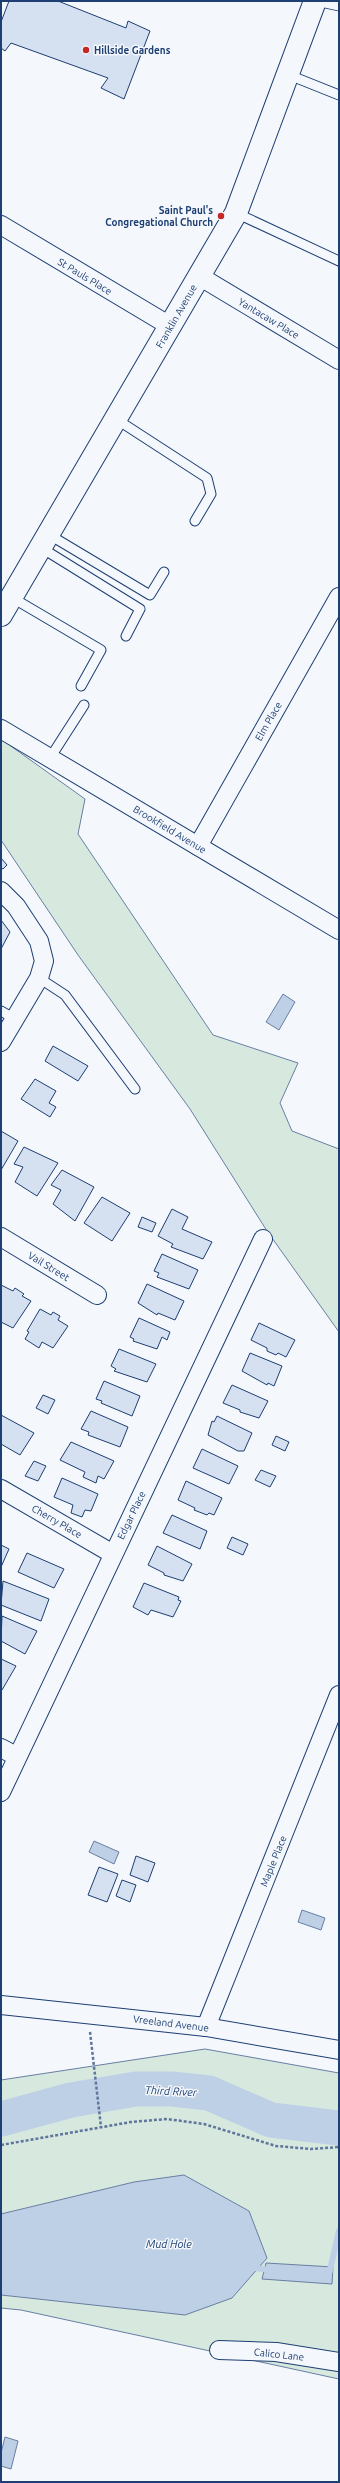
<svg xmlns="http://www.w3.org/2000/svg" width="340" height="2483" font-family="Ubuntu,sans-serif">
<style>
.green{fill:#d7e8df;stroke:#687fa3}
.water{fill:#bed0e5;stroke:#687fa3}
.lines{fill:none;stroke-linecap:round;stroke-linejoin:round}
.stream{stroke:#bed0e5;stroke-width:6}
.river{stroke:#bed0e5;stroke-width:35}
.building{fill:#d5e0f0;stroke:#1d3f73}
.service-casing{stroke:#1d3f73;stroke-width:11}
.minor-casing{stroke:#1d3f73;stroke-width:20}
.secondary-casing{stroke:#1d3f73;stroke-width:24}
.path{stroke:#5e769c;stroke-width:2.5;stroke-dasharray:3 2;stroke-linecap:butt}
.service{stroke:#f4f7fb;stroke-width:9}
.minor{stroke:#f4f7fb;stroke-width:18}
.secondary{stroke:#f4f7fb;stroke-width:22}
.poi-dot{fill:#c62828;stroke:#f4f7fb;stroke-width:1.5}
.labels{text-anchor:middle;stroke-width:3;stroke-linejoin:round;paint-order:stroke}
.poi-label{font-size:10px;font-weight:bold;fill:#1d3f73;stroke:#f4f7fb;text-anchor:start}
.street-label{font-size:10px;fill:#1d3f73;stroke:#f4f7fb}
.water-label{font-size:11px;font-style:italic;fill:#1d3f73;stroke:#f4f7fb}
</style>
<rect width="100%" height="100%" fill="#f4f7fb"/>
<!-- green -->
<g class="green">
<path d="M1 739 85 799 78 834 213 1035 298 1063 280 1103 292 1131 339 1149V1332L267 1231 190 1109 78 955 1 840Z"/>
<path d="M205 2049 339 2073V2379L21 2310 1 2308V2080Z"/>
</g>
<!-- water -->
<g class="water">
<path d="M283 994 295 1002 279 1030 266 1022Z"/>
<path d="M94 1841 119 1852 114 1864 89 1852Z"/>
<path d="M302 1910 325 1918 321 1930 298 1922Z"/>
<path d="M184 2175 249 2211 267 2258 232 2298 185 2315 1 2295V2214L134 2182Z"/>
<path d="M266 2263 333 2267 332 2284 262 2279Z"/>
<path d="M5 2437 18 2441 11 2469 1 2466V2453Z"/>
</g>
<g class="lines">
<!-- stream -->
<g class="stream">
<path d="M254 2268 272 2270"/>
<path d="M329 2274 339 2231"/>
</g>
<!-- river -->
<path class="river" d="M1 2119 71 2100 136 2089H172L209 2093 271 2120 339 2128"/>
</g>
<!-- building -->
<g class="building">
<path d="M9 1H58L126 28 128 21 150 31 124 99 101 88 108 78 11 43 5 51 1 48V22Z"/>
<path d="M1 858 7 865 3 869 1 868Z"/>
<path d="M1 920 10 932 1 949Z"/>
<path d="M53 1046 88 1066 78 1081 45 1061Z"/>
<path d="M35 1079 56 1091 49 1103 56 1107 50 1117 21 1099Z"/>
<path d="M1 1131 18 1141 1 1170Z"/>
<path d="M24 1147 58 1163 37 1196 15 1182 23 1167 14 1164Z"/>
<path d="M62 1170 94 1187 75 1221 53 1204 61 1190 51 1185Z"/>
<path d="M102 1197 130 1213 112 1241 84 1223Z"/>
<path d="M172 1209 188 1217 182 1229 212 1242 203 1259 171 1247 173 1244 158 1236Z"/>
<path d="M142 1217 156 1223 152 1232 138 1227Z"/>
<path d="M162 1254 198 1270 189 1289 157 1277 159 1273 154 1271Z"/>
<path d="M147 1284 184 1301 175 1320 158 1313 157 1315 138 1303Z"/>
<path d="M1 1285 13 1291 15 1288 24 1294 22 1296 31 1301 13 1328 1 1322Z"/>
<path d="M40 1309 51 1315 53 1312 60 1316 58 1320 68 1326 53 1348 42 1342 39 1348 25 1339 29 1332 27 1331Z"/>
<path d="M139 1318 170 1332 167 1340 162 1337 157 1349 133 1341 134 1339 130 1337Z"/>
<path d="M259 1323 295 1340 286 1357 278 1353 276 1355 267 1351V1348L251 1340Z"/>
<path d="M119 1349 156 1364 147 1382 114 1371 116 1369 111 1366Z"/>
<path d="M250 1353 282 1366 274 1386 268 1383 267 1385 242 1371Z"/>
<path d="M104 1381 140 1396 132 1416 101 1403 102 1401 96 1399Z"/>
<path d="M232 1385 268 1401 259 1418 240 1412V1410L223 1403Z"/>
<path d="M43 1395 55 1400 48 1414 36 1408Z"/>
<path d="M91 1411 128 1427 120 1447 88 1435 89 1432 81 1429Z"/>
<path d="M1 1415 34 1433 20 1455 1 1444Z"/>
<path d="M217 1416 252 1433 244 1451H238L208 1435 212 1421 214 1422Z"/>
<path d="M276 1436 289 1442 285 1451 272 1445Z"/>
<path d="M71 1442 114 1461 104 1479 98 1476 96 1483 83 1477 85 1472 60 1460Z"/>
<path d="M202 1449 238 1466 229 1484 193 1468Z"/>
<path d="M34 1461 46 1466 38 1481 25 1476Z"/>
<path d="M261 1470 276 1476 270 1487 255 1480Z"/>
<path d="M62 1478 98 1494 91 1511 85 1510 82 1517 71 1513 73 1505 54 1497Z"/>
<path d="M186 1481 222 1498 214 1515 209 1513 207 1515 194 1510 195 1508 178 1500Z"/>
<path d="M172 1515 207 1531 200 1549 163 1533Z"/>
<path d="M232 1537 248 1544 243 1555 227 1548Z"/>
<path d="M1 1545 9 1549 1 1567Z"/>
<path d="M157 1546 192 1564 183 1581 164 1575V1573L148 1565Z"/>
<path d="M27 1553 64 1569 54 1588 18 1572Z"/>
<path d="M3 1581 49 1599 41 1621 1 1605Z"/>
<path d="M144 1583 179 1597 178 1600 181 1601 173 1617 151 1610 148 1615 133 1607Z"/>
<path d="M2 1616 37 1631 25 1654 1 1641Z"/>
<path d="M1 1659 16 1666 2 1690 1 1689Z"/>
<path d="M136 1856 155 1863 148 1882 130 1875Z"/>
<path d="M99 1867 118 1874 107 1902 88 1895Z"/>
<path d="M122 1880 136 1885 130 1902 116 1896Z"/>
</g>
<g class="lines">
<!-- service casing -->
<g class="service-casing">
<g id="service">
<path d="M316 1 339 6"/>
<path d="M289 75 339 95"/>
<path d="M236 213 339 261"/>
<path d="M116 419 207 478 211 494 195 521"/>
<path d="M48 534 150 595 164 572"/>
<path d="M40 547 140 609 126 636"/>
<path d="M11 597 101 650 81 686"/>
<path d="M50 758 84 705"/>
<path d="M39 978 65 995 135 1089"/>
<path d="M1 1011 15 1019"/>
</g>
</g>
<!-- minor casing -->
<g class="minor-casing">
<g id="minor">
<path d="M1 225 170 326"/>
<path d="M199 276 339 360"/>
<path d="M1 729 339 930"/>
<path d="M198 846 339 597"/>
<path d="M1 891 16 906 39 941 44 961 39 978 1 1042"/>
<path d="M1 1237 97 1295"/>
<path d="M1 1489 113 1554"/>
<path d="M1 1748 16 1756"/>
<path d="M1 1792 263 1239"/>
<path d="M1 2005 206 2027 339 2050"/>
<path d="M206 2027 339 1695"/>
<path d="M219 2350 276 2352 339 2362"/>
</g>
</g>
<!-- secondary casing -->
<g class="secondary-casing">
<path id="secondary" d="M1 615 236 213 315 1"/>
</g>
<!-- path -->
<g class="path">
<path d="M90 2032 101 2127"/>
<path d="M1 2145 131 2122 167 2119 204 2124 276 2146 311 2149 339 2147"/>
</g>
<!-- service -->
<use href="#service" class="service"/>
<!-- minor -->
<use href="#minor" class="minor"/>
<!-- secondary -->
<use href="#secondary" class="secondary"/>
</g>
<!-- markers -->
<g class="poi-dot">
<circle cx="86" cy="50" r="4"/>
<circle cx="221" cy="216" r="4"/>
</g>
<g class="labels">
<!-- poi labels -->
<g class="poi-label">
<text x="94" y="54">Hillside Gardens</text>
<text x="213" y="214" text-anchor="end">Saint Paul's<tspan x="213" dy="12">Congregational Church</tspan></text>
</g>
<!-- street labels -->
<g class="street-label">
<text transform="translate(85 276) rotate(31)" y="4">St Pauls Place</text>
<text transform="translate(176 316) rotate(-60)" y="4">Franklin Avenue</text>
<text transform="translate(269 318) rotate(31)" y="4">Yantacaw Place</text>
<text transform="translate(268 721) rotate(-60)" y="4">Elm Place</text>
<text transform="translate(170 829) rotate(31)" y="4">Brookfield Avenue</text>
<text transform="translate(49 1266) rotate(31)" y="4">Vail Street</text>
<text transform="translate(131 1515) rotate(-64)" y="4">Edgar Place</text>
<text transform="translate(57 1521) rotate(30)" y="4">Cherry Place</text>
<text transform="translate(273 1861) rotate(-68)" y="4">Maple Place</text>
<text transform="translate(171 2023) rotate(7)" y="4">Vreeland Avenue</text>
<text transform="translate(279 2354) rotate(6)" y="4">Calico Lane</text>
</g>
<!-- water labels -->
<g class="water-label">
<text transform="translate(171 2091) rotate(3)" y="4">Third River</text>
<text x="169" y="2248">Mud Hole</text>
</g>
</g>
<!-- border -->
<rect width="340" height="2483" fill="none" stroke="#1d3f73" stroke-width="4"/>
</svg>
